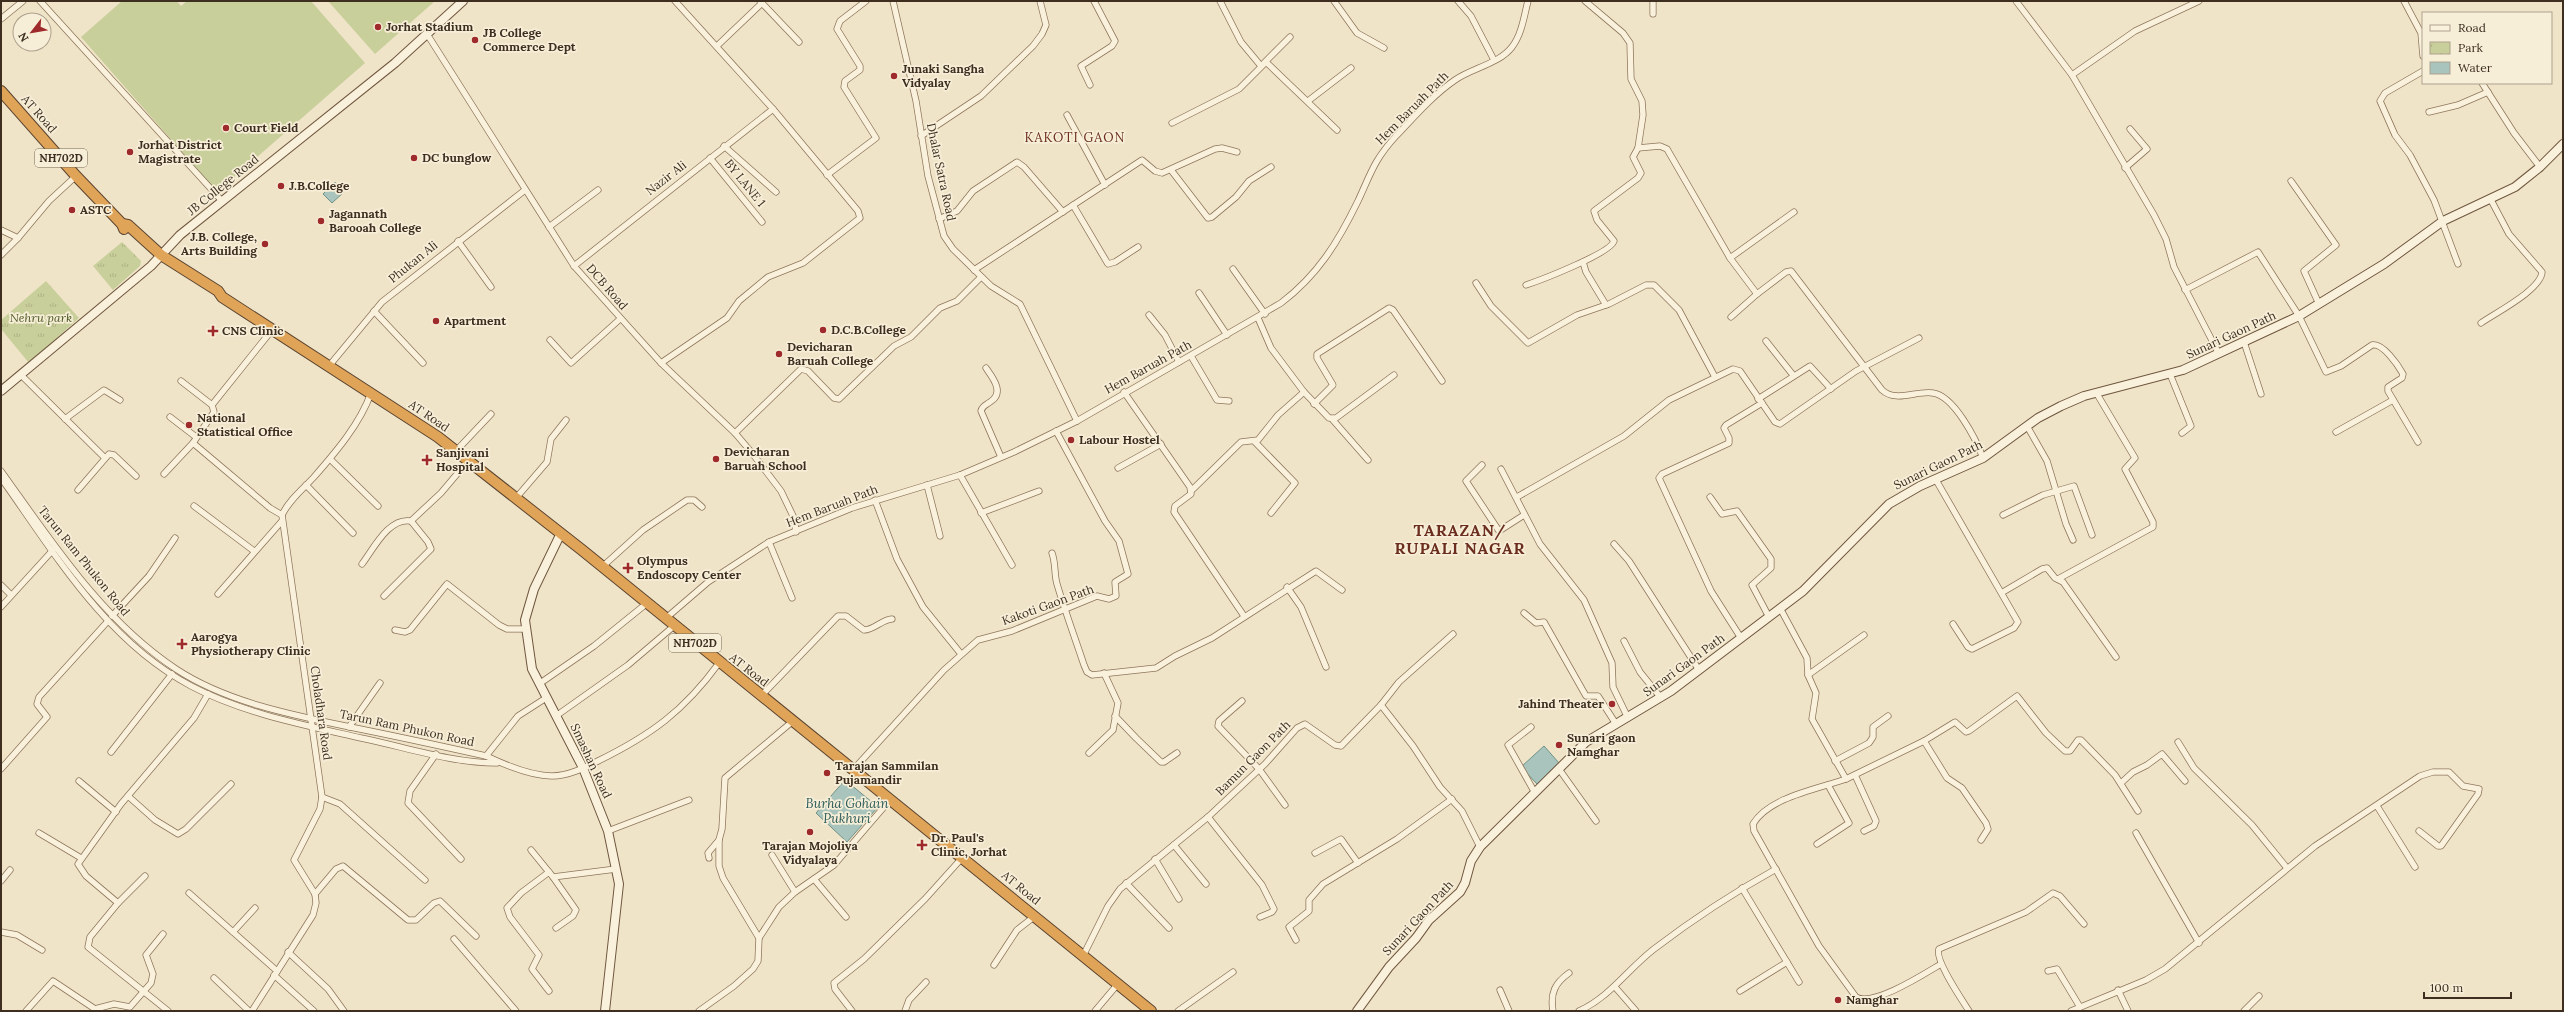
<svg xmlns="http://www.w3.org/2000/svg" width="2564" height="1012" font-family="Lora,serif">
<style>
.grass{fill:#c9cf9b}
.park{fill:url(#park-tufts)}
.water{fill:#a9c4bc;stroke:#6f938a}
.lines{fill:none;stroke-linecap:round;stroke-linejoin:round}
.street-casing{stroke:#8d765c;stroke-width:7}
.secondary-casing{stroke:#6f573f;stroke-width:10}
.highway-casing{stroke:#5b4430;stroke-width:12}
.street{stroke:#faf1dc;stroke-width:5.5}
.secondary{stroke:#faf1dc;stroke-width:8}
.highway{stroke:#e0a458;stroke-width:10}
.poi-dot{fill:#9e2a2b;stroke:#f7eed8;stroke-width:1.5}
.labels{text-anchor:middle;stroke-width:3.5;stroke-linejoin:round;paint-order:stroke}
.shield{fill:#f7eed8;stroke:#756857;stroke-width:1}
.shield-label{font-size:11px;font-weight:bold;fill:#3d2e20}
.poi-label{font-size:12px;font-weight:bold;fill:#3d2e20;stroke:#f7eed8;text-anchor:start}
.street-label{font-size:12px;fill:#3d2e20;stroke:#f7eed8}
.park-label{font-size:12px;font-style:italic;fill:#4d5a26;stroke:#f7eed8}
.neighbourhood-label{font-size:13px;letter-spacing:1px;fill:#6b2e1e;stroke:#f7eed8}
.water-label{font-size:13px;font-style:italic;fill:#2f5d5a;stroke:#f7eed8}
.district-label{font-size:16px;font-weight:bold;letter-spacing:1px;fill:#6b2e1e;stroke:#f7eed8}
</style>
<defs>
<pattern id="park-tufts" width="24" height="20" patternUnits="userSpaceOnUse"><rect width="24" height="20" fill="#c9cf9b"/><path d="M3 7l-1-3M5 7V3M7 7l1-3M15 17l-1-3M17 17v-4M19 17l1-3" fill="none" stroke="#aeb285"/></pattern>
</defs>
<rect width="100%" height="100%" fill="#f0e4c8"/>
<!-- grass -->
<g class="grass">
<path d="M122 1H177L181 6 187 1H311L365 63 217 192 81 37Z"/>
<path d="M328 1H435L375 54Z"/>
</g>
<!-- park -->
<g class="park">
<path d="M122 242 141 261 140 266 113 290 93 266Z"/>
<path d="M46 281 79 318 29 363 1 329V320Z"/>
</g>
<!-- water -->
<g class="water">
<path d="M335 182 344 192 332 203 323 194Z"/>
<path d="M1544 746 1559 763 1537 784 1521 767Z"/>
<path d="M845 780 878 807 847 842 816 813Z"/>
</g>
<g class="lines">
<!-- street casing -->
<g class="street-casing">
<g id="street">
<path d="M40 1 222 201"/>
<path d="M760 1 799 42"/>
<path d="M893 1 916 101 928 176 944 236 953 249 991 286 1020 304 1077 421"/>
<path d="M1220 1 1241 42 1261 66"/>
<path d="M1334 1 1357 33 1384 48"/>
<path d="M1458 1 1471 16 1494 60"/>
<path d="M1653 1V14"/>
<path d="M2016 1 2072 75 2154 215 2166 239 2174 267 2219 354"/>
<path d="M2404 1 2421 33 2423 56"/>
<path d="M1 19 23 1"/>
<path d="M427 34 574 266 661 363 735 433 752 453 781 491 794 518 796 532"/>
<path d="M718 45 762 3"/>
<path d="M1264 63 1290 37"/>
<path d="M2423 71 2385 93 2380 101 2395 135 2410 155 2434 200 2458 264"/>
<path d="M2072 75 2135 31 2199 1"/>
<path d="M2482 83 2514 133 2540 167"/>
<path d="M1090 85 1081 66 1112 46 1115 41 1094 1"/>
<path d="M1308 101 1351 68"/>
<path d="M2429 112 2458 105 2488 92"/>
<path d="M1067 115 1105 185"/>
<path d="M1172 123 1239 89 1266 62 1337 130"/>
<path d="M921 136 981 96 1033 46 1042 34 1046 25 1040 1"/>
<path d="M724 146 776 192"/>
<path d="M1638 148 1660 146 1667 149 1730 258 1757 294 1786 272 1791 271 1882 390C1896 403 1917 390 1933 393 1954 396 1976 439 1983 458"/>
<path d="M710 158 762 222"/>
<path d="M2125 168 2147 149 2130 129"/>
<path d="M1171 170 1208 218 1212 217 1236 197 1249 181 1271 167"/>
<path d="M827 175 876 138 844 87 845 81 860 70V66L837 29 840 21 866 1"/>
<path d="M2291 181 2336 245 2304 271 2319 304"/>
<path d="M1073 205 1108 264 1115 262 1138 247"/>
<path d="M939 219 957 211 973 191 1017 162 1024 167 1063 212"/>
<path d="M549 227 598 190"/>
<path d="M1 230 18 238 49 201 76 176"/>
<path d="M458 241 491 287"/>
<path d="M1 255 18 238"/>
<path d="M1730 258 1794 212"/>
<path d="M1583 262 1586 272 1606 305"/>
<path d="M574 266 773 109"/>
<path d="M1233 269 1265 314"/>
<path d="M974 270 1142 160 1155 171 1162 173 1215 149 1222 148 1237 152"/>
<path d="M1476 283 1491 306 1528 343 1577 315 1609 304 1646 285H1654L1679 310 1715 377"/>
<path d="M1526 285C1541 280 1611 253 1614 241L1597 220 1594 211 1638 178 1641 173 1633 157 1638 148 1643 115 1642 101 1631 79 1630 43 1623 33 1585 1"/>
<path d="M2185 290 2258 252 2299 316 2326 372 2341 366 2372 345C2383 343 2398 365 2403 374L2402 378 2388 387V391L2418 442"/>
<path d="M1199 293 1227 335"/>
<path d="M374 311 423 363"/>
<path d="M1149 315 1165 335 1179 362"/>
<path d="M1731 317 1757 294"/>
<path d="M1258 318 1271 348 1304 392 1329 418H1336L1394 375"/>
<path d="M2481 323C2495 313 2541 290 2542 272L2509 234 2491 200"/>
<path d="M550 340 571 363 620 319"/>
<path d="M1766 341 1793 375"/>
<path d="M2244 342 2261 394"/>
<path d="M1191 356 1217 400 1229 401"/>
<path d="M661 363 727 318 739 301 768 277 803 263 860 218 858 211 773 109 675 1"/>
<path d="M329 366 382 302 525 190"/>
<path d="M986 368C993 378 1005 393 990 402 986 405 982 406 981 411L1001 457"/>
<path d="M2170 374 2191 426 2182 433"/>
<path d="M21 375 104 457"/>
<path d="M1124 392 1190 487 1191 494 1175 506 1174 512 1244 616"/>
<path d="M1758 399 1810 366 1831 389"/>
<path d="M1314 404 1333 385 1317 358V354L1389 308 1393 310 1442 381"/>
<path d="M212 405 272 330"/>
<path d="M170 417 196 437"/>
<path d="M65 419 104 390 120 400"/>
<path d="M1332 419 1368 460"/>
<path d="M2027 426 2047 461 2066 524 2073 540"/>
<path d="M2336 432 2393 400"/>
<path d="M735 433 801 369 808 371 834 398 839 399 894 346 911 337 940 308 957 301 981 277"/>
<path d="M1255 442 1295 483 1271 513"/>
<path d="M193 443 270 508 282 515"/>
<path d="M456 451 491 414"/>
<path d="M330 459 378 506"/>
<path d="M1482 465 1466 481 1499 531 1524 515"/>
<path d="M1118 468 1161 444"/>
<path d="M1501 469 1540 544 1584 600 1612 663 1613 687 1628 718"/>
<path d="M1 471C52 542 102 620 176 669 226 702 292 715 350 727 395 736 441 746 486 756 505 765 531 776 552 776 568 776 584 768 598 761 651 735 684 711 719 663"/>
<path d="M164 474 193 443 214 412 212 405 181 381"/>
<path d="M960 475 1012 565"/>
<path d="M1 478C55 554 106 641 191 686 242 713 304 725 361 738 405 747 452 763 497 763"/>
<path d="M1936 480 2018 622 2014 628 1972 649 1968 647 1953 624"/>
<path d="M306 485 353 533"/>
<path d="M927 485 940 536"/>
<path d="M78 490 109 454 114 455 136 476"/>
<path d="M1191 491 1241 442 1258 440 1278 415 1304 392"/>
<path d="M1517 497 1624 436 1669 400 1733 369 1740 371 1775 422 1780 424 1856 371 1919 338"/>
<path d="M1710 497 1722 514 1737 511 1771 559V568L1752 585 1769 617"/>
<path d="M516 498 547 462 551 439 566 420"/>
<path d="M875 500 897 559 923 607 961 654"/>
<path d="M194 506 254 551"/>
<path d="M981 513 1039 491"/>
<path d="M2003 515 2043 495 2074 486 2092 535"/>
<path d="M769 542 792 598"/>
<path d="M1614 544 1629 561 1699 670"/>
<path d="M1052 553C1056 564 1054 574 1057 584 1065 611 1075 638 1084 665L1087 672 1092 675 1156 668 1175 656 1212 638 1316 571 1342 590"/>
<path d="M362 564C374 548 389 517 411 521L441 493 468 461"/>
<path d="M602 567 643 530 687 500H694L702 507"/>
<path d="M2058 579 2153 527V522L2125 469 2135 458 2097 394"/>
<path d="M1 585 11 595"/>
<path d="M1287 587 1301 607 1326 667"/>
<path d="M2003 592 2042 569 2047 568 2055 578 2063 582 2116 657"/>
<path d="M218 594 282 521"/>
<path d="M384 596 431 549 428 542 411 521"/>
<path d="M1 607 53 550"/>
<path d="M1780 608 1807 658 1808 675 1816 693 1812 719 1846 779C1818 789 1769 797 1753 824L1754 831 1819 946 1856 997C1873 1007 1924 974 1941 964"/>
<path d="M1524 613 1536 623 1544 622 1586 696H1598L1616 724"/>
<path d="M112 616 149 576 175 538"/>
<path d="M665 619 708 582 769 542 852 508 960 475 1014 452 1077 421 1281 303C1318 275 1338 242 1358 201 1371 173 1374 160 1396 136 1414 117 1433 95 1455 80 1472 68 1499 64 1512 47 1522 34 1524 16 1528 1"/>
<path d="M395 630 405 632 410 630 447 584 499 625 507 629H526"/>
<path d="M1741 638 1711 591 1659 478 1662 474 1729 443V438L1724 428 1726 425 1762 403"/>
<path d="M1624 641 1640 672 1661 698"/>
<path d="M1808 675 1864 635"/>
<path d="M539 684 594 646 646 604"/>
<path d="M761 696 838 616H846L864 630C874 630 881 620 892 619"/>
<path d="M1242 701 1219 721 1218 726 1259 769 1285 805"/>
<path d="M1381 705 1399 682 1453 634"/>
<path d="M556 716 628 665 674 626"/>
<path d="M1115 716 1136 738 1161 762H1164L1177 753"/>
<path d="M349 727 380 683"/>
<path d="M1531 727 1508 745 1535 793"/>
<path d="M1924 741 1947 778 1962 788 1986 823 1988 829 1981 840"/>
<path d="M2178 742 2194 768 2252 825 2287 868"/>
<path d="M111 752 172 674"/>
<path d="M1089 753 1113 730 1118 703 1104 673"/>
<path d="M436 754 410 791 408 803 461 859"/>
<path d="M486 756 518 716 546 698"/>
<path d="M1835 761 1869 743 1873 737V727L1888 716"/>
<path d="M1 769 47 717 37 704 39 697 108 621"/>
<path d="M1559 769 1596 821"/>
<path d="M853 770 944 670 978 640 1012 631 1097 596 1109 599 1116 596 1115 582 1128 574 1119 541 1105 521 1056 431"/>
<path d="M1855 775 1876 821 1874 826 1864 831"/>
<path d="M1846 779 1924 741 1955 722 1966 732 1969 731 2017 696 2046 733 2065 751H2070L2078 740H2081L2115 775 2138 811"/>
<path d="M79 781 116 812"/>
<path d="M2121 783 2133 772 2147 765 2162 754 2185 781"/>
<path d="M128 796 155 820 178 834 186 829 231 784"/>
<path d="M322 797 340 804 425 880"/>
<path d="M2377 806 2415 867"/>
<path d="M1208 817 1262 885 1274 909 1272 912 1260 917"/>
<path d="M608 831 689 800"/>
<path d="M39 833 81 858"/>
<path d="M2136 833 2199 943"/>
<path d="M719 840V866L723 878 759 938"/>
<path d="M1817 844 1849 823 1828 785"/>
<path d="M1174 845 1206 884"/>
<path d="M531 850 553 877 576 910 573 916 556 928"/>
<path d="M1315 853 1341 839 1358 863"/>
<path d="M772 855 795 892"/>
<path d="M709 858 708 853 719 840 722 829 725 778 793 721"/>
<path d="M1155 859 1179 899"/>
<path d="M549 872 521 893 507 908 510 917 539 955 532 969 549 991"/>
<path d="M553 877 616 869"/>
<path d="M814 879 846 917"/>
<path d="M1 881 10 870"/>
<path d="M1126 883 1169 928"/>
<path d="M1742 888 1799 982"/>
<path d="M189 893 277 971"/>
<path d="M315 894 336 869 343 866 408 920H416L434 903 440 901 476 936"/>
<path d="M118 903 145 876"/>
<path d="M1 932 17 935 42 950"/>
<path d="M233 932 255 908"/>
<path d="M454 939 516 1011"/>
<path d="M1296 940 1289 927 1309 911V900L1323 884 1397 839 1452 799"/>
<path d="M288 952 328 989 344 1011"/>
<path d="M1083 956 1108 906 1120 889 1208 817 1265 764 1297 728 1305 724 1335 745 1341 746 1381 705 1413 746 1440 787 1462 811 1480 847"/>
<path d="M994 965 1017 930 1035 916"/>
<path d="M2048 971 2057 969 2080 1007"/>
<path d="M274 975 314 1011"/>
<path d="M214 978 249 1011"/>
<path d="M1615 987 1636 1011"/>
<path d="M1500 990 1509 1011"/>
<path d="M2118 990 2128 1011"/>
<path d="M1740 991 1787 962"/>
<path d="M26 1011 53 981 95 1009 114 1004 130 1007 151 983 153 974 146 955 163 934"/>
<path d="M168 1011 88 947 90 937 118 903 86 876 78 864 121 804 194 718 208 694"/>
<path d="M252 1011 313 915 316 903 315 894 294 860 320 809 322 797 282 515C289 500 303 489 314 477 335 453 360 424 371 393"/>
<path d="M699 1011 734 986 753 969 758 961 759 938 779 907 795 892 834 865 890 800"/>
<path d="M852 1011 835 989 834 983 864 959 925 899 962 858"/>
<path d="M905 1011 909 1000 926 982"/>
<path d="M1095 1011 1117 985"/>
<path d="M1178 1011 1233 972"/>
<path d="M1553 1011C1550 993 1555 983 1569 973"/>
<path d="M1579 1011C1610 997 1628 969 1654 949 1692 920 1733 893 1776 869"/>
<path d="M1969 1011C1962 1000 1934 959 1939 949L2026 912 2053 893 2060 896 2084 924"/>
<path d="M2071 1011 2146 980 2165 969 2315 846 2420 776 2433 772H2449L2463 786 2479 789 2478 794 2441 846H2438L2419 831"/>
<path d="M2244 1011 2259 996"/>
</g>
</g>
<!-- secondary casing -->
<g class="secondary-casing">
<g id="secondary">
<path d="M1 391 151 266 180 235 395 63 463 1"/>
<path d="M561 533 534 589 525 620 532 669 583 768 608 831 619 884 605 1011"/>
<path d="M1357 1011 1389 967 1416 938 1429 920 1460 892 1465 883 1471 861 1480 847 1586 742 1671 691 1803 591 1889 504 1920 486 1983 458 2038 418 2061 406 2084 396 2183 370 2299 316 2384 264 2443 221 2515 187 2540 167 2563 144"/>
</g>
</g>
<!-- highway casing -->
<g class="highway-casing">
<g id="highway">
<path d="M1 91 76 176 122 224 124 229"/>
<path d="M122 224 128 225 161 255 218 291 222 297 438 437 582 550 1151 1011"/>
</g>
</g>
<!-- street -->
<use href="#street" class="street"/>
<!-- secondary -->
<use href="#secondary" class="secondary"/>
<!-- highway -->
<use href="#highway" class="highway"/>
</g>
<!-- markers -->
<g class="poi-dot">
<circle cx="378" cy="27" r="4"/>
<circle cx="475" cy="40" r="4"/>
<circle cx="894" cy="76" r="4"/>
<circle cx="226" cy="128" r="4"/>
<circle cx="130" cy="152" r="4"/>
<circle cx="414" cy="158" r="4"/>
<circle cx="281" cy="186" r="4"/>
<circle cx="72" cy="210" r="4"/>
<circle cx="321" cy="221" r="4"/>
<circle cx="265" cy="244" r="4"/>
<circle cx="436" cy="321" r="4"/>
<circle cx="823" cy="330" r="4"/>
<path d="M211 325h4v4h4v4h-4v4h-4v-4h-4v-4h4z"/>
<circle cx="779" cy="354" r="4"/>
<circle cx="189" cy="425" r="4"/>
<circle cx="1071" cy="440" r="4"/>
<circle cx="716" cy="459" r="4"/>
<path d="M425 454h4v4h4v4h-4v4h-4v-4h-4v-4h4z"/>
<path d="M626 562h4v4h4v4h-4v4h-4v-4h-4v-4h4z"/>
<path d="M180 638h4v4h4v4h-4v4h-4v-4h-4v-4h4z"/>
<circle cx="1612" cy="704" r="4"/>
<circle cx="1559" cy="745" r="4"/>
<circle cx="827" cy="773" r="4"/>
<circle cx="810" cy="832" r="4"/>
<path d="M920 839h4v4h4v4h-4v4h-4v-4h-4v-4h4z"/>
<circle cx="1838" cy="1000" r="4"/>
</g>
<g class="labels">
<!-- shield labels -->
<g class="shield">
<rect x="35" y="149" width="52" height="18" rx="3"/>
<rect x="669" y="634" width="52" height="18" rx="3"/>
</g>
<g class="shield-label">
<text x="61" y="162">NH702D</text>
<text x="695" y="647">NH702D</text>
</g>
<!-- poi labels -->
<g class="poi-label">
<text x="386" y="31">Jorhat Stadium</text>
<text x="483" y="37">JB College<tspan x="483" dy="14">Commerce Dept</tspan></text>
<text x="902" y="73">Junaki Sangha<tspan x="902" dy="14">Vidyalay</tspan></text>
<text x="234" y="132">Court Field</text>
<text x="138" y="149">Jorhat District<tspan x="138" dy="14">Magistrate</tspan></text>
<text x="422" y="162">DC bunglow</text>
<text x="289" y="190">J.B.College</text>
<text x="80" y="214">ASTC</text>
<text x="329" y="218">Jagannath<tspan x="329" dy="14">Barooah College</tspan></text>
<text x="257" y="241" text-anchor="end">J.B. College,<tspan x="257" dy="14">Arts Building</tspan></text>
<text x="444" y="325">Apartment</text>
<text x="831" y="334">D.C.B.College</text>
<text x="222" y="335">CNS Clinic</text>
<text x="787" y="351">Devicharan<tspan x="787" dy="14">Baruah College</tspan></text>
<text x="197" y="422">National<tspan x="197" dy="14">Statistical Office</tspan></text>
<text x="1079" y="444">Labour Hostel</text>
<text x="724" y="456">Devicharan<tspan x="724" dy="14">Baruah School</tspan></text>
<text x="436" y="457">Sanjivani<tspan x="436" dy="14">Hospital</tspan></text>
<text x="637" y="565">Olympus<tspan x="637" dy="14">Endoscopy Center</tspan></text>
<text x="191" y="641">Aarogya<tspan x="191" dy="14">Physiotherapy Clinic</tspan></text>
<text x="1604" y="708" text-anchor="end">Jahind Theater</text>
<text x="1567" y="742">Sunari gaon<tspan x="1567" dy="14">Namghar</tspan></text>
<text x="835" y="770">Tarajan Sammilan<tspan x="835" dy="14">Pujamandir</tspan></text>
<text x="931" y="842">Dr. Paul's<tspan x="931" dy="14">Clinic, Jorhat</tspan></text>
<text x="810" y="850" text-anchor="middle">Tarajan Mojoliya<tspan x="810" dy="14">Vidyalaya</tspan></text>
<text x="1846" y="1004">Namghar</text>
</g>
<!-- street labels -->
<g class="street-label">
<text transform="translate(1412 108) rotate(-45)" y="4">Hem Baruah Path</text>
<text transform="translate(39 114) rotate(48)" y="4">AT Road</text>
<text transform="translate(941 172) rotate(78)" y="4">Dhalar Satra Road</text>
<text transform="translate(666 178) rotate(-38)" y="4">Nazir Ali</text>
<text transform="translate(745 183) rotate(51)" y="4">BY LANE 1</text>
<text transform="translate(223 185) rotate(-39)" y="4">JB College Road</text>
<text transform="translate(413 262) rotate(-39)" y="4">Phukan Ali</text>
<text transform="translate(607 287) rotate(49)" y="4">DCB Road</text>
<text transform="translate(2231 335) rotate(-25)" y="4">Sunari Gaon Path</text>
<text transform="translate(1148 367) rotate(-29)" y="4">Hem Baruah Path</text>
<text transform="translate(429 416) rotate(34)" y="4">AT Road</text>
<text transform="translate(1938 465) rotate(-26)" y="4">Sunari Gaon Path</text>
<text transform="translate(832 506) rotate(-21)" y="4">Hem Baruah Path</text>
<text transform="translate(84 561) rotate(51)" y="4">Tarun Ram Phukon Road</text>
<text transform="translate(1048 605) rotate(-20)" y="4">Kakoti Gaon Path</text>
<text transform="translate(1684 665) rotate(-36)" y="4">Sunari Gaon Path</text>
<text transform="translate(749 670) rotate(38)" y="4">AT Road</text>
<text transform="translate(321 713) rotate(82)" y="4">Choladhara Road</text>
<text transform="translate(407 728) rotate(12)" y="4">Tarun Ram Phukon Road</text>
<text transform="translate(1253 758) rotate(-45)" y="4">Bamun Gaon Path</text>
<text transform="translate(591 761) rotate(65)" y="4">Smashan Road</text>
<text transform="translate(1021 888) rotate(39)" y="4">AT Road</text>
<text transform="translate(1418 918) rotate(-47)" y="4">Sunari Gaon Path</text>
</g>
<!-- park labels -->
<g class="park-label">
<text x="41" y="322">Nehru park</text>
</g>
<!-- neighbourhood labels -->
<g class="neighbourhood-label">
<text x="1075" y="142">KAKOTI GAON</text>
</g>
<!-- water labels -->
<g class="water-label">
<text x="847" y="808">Burha Gohain<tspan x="847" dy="15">Pukhuri</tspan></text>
</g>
<!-- district labels -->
<g class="district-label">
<text x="1460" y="536">TARAZAN/<tspan x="1460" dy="18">RUPALI NAGAR</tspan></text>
</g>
</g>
<!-- border -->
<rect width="2564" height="1012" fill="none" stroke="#3d2e20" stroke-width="4"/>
<!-- legend -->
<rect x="2422" y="12" width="130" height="72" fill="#f7eed8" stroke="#ada18e"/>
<rect x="2430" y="25" width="20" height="6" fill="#faf1dc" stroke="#ada18e"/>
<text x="2458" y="32" font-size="12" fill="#3d2e20">Road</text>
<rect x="2430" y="42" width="20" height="12" fill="url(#park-tufts)" stroke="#ada18e"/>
<text x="2458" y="52" font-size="12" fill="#3d2e20">Park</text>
<rect x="2430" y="62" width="20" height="12" fill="#a9c4bc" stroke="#ada18e"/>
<text x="2458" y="72" font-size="12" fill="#3d2e20">Water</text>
<!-- north arrow -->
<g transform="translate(32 32) rotate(239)"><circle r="19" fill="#f7eed8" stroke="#ada18e"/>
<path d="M0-3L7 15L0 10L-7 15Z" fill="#9e2a2b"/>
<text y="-6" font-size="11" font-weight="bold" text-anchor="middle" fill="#3d2e20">N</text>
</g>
<!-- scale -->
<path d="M2424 992v6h87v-6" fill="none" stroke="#3d2e20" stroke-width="2"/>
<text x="2430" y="992" font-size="12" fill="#3d2e20" stroke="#f7eed8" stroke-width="3" paint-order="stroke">100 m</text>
</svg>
